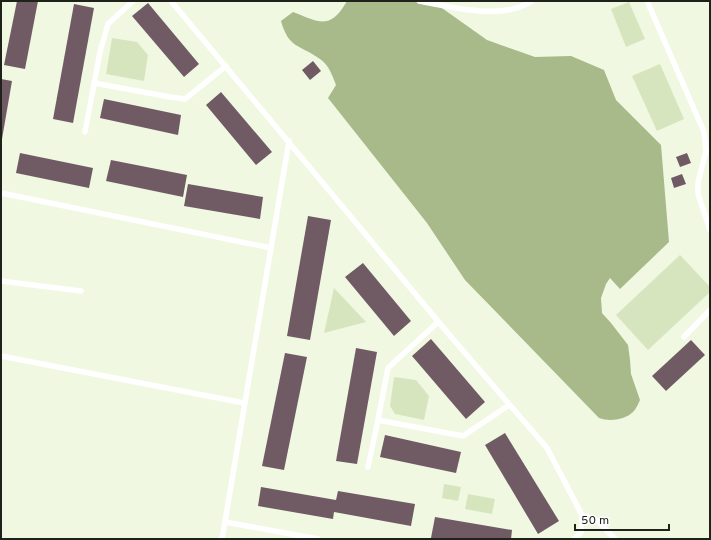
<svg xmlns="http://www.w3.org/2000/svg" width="711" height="540" font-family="Overpass,sans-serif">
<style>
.green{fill:#d7e5bf}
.forest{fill:#a8b98a}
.building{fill:#705b65}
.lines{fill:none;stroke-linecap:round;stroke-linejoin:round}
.lane{stroke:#fff;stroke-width:5.5}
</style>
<rect width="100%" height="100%" fill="#f0f8e2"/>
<!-- green -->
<g class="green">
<path d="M629 2 645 39 626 47 611 9Z"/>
<path d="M112 38 137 42 148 55 144 81 106 74Z"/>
<path d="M660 64 684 119 657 131 632 76Z"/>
<path d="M680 255 710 287V292L648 350 616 315Z"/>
<path d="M334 288 366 322 324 333Z"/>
<path d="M394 377 416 380 429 396 424 420 395 414 390 406Z"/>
<path d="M444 484 461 487 458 501 442 498Z"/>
<path d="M468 494 495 499 492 514 465 509Z"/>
</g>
<!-- forest -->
<path class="forest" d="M347 1H432L487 40 535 57 571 56 604 70 616 100 661 145 669 242 620 289 610 278 606 284 601 298 602 313 611 323 628 345 630 360 631 374 640 400C638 404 636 409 633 412 625 420 609 422 599 418L465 280 427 223 328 98 336 85C332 75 329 65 320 59 299 44 289 49 281 21L293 12C319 22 330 31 347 1Z"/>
<!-- building -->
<g class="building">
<path d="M17 1H38L25 69 4 65Z"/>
<path d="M148 3 199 64 184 77 132 16Z"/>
<path d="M74 4 94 8 73 123 53 119Z"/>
<path d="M313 61 321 71 310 80 302 70Z"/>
<path d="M1 79 12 81 2 139H1Z"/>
<path d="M221 92 272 152 256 165 206 105Z"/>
<path d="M104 99 181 115 178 135 100 118Z"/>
<path d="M20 153 93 168 89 188 16 173Z"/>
<path d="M687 153 691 163 680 167 676 157Z"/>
<path d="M111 160 187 175 183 197 106 181Z"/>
<path d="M682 174 686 184 674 188 671 178Z"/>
<path d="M188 184 263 197 260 219 184 206Z"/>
<path d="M308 216 331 220 310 340 287 336Z"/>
<path d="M363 263 411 321 394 336 345 277Z"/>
<path d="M431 339 485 402 466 419 412 356Z"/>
<path d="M691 340 705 355 666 391 652 376Z"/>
<path d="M356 348 377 352 357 464 336 461Z"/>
<path d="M285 353 307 357 284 470 262 466Z"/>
<path d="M505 433 559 521 538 534 485 445Z"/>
<path d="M385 435 461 452 456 473 380 457Z"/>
<path d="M261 487 336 500 338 491 415 504 411 526 334 512 333 519 258 506Z"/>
<path d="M435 517 512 530 511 539 431 538Z"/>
</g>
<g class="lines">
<!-- lane -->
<g class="lane">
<path d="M171 1 452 338 547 448 582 515 581 532 574 539"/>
<path d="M419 1C453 7 502 21 532 1"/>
<path d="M647 1 704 132 706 151 698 183V194L710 230"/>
<path d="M94 83 170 97 185 99 226 66"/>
<path d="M85 132 100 52 108 24 133 1"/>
<path d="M1 193 271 248"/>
<path d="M1 281 81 291"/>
<path d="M438 322 388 368 378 420 463 436 509 405"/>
<path d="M684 337 710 310"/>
<path d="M1 356 244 403"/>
<path d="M368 467 378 420"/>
<path d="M582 515 597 520 615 539"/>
<path d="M225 522 318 539"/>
<path d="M222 539 289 141"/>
</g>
</g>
<!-- border -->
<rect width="711" height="540" fill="none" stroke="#1f221a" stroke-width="4"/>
<!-- scale -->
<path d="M575 524v6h94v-6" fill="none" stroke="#1f221a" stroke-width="2"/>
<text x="581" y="524" font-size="12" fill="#1f221a" stroke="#ffffff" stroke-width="3" paint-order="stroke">50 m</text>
</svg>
